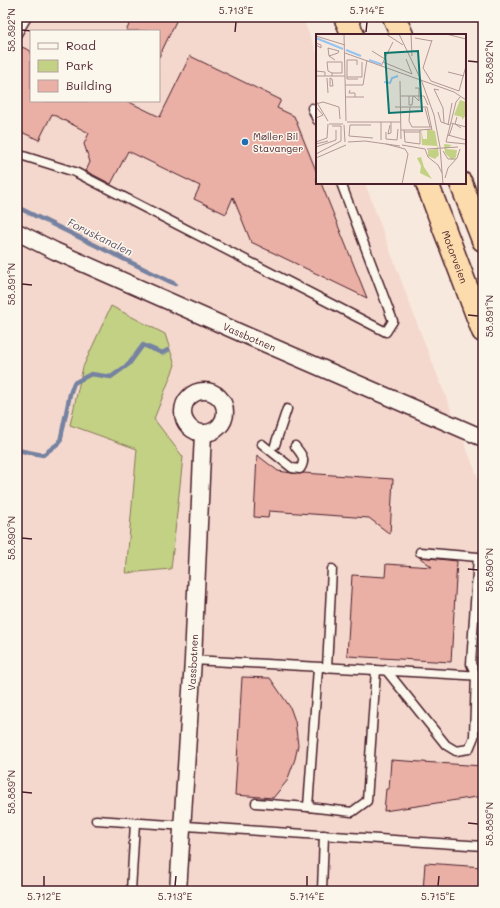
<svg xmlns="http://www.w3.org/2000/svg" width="500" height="908" font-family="Mali,sans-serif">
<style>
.built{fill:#f4d8cd;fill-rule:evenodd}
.green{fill:#c3d185;stroke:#867858}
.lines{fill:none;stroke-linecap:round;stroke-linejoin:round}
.stream{stroke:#7682a1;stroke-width:4.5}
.building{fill:#eab0a6;stroke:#4a1f2b}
.service-casing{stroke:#4a1f2b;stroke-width:11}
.minor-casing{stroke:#4a1f2b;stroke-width:19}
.motorway-casing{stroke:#4a1f2b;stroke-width:25}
.service{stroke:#fbf7ec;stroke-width:8}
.minor{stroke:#fbf7ec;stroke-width:16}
.motorway{stroke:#fcdcac;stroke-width:22}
.ticks{fill:none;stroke:#4a1f2b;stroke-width:1.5}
.poi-dot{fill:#1f6fb2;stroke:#fbf7ec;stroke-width:1.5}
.labels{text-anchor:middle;stroke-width:3;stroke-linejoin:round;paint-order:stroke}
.poi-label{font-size:10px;fill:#4a1f2b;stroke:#fbf7ec;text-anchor:start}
.street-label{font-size:10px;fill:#4a1f2b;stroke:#fbf7ec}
.water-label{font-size:11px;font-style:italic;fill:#605166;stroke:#fbf7ec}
.inset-river{fill:none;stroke:#94c4ef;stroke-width:2}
.inset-road{fill:none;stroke:#b29896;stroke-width:1}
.view{fill:#0f766e;fill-opacity:0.15;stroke:#0f766e;stroke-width:2}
.inset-edge{fill:none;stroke:#4a1f2b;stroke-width:2}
.neatline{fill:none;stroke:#4a1f2b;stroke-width:1.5}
.ticks-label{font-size:10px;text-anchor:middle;fill:#4a1f2b}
</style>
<rect width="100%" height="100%" fill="#f8e9de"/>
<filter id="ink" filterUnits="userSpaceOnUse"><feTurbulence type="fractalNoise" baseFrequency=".025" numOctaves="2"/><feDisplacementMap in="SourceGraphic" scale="8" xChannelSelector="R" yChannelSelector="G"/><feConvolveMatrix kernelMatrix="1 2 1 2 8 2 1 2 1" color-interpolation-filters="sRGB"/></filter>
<g filter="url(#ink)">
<!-- built -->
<path class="built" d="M17 17H302L317 53V183H365L423 339 483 490V891H17ZM31 31H159V101H31Z"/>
<!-- green -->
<path class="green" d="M111 306 165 334 175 365 154 419 183 457 171 569 126 573 137 449 70 425 83 367Z"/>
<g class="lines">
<!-- stream -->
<g class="stream">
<path d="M17 207 175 284"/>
<path d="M17 450 43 455 60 442 70 394 74 383 91 374 111 377 129 364 143 345 162 353 168 350"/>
</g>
</g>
<!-- building -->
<g class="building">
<path d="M133 17H178L159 57V31H126Z"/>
<path d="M22 47 31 51V101H127L160 117 190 56 281 100 277 108 294 116 317 173V183H321L367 298 251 242 233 197 226 214 194 199 200 186 128 151 111 184 86 171 90 162 84 144 89 133 52 114 39 140 17 130V58Z"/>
<path d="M257 455 278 471 299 474 303 473 393 479 390 534 369 518 269 511 268 518 254 517Z"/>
<path d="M419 557 457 561 451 662 347 656 352 575 385 577 386 564 432 567Z"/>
<path d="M242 677 270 678 290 707 295 721 298 745 295 759 287 781 273 798 235 795Z"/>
<path d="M391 760 483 766V796L384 811 386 789H389Z"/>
<path d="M425 863 483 867V891H423Z"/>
</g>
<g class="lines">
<!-- service casing -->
<g class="service-casing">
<g id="service">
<path d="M17 34 27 17"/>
<path d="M312 108 317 120"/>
<path d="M17 154 75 172 386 332 393 321 341 183"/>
<path d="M262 444 292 468 300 469C307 459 301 454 295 446"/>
<path d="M275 445 287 409"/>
<path d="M193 660 483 676"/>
<path d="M318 668 308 807 352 812 367 801 376 670"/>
<path d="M327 668 332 569"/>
<path d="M386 670 446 745 456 751 469 749 474 737 476 675 471 664 478 557 420 552"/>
<path d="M256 803 308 807"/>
<path d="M96 820 483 846"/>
<path d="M131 891 135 823"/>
<path d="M322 891 324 835"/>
</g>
</g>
<!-- minor casing -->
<g class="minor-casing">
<g id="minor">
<path id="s1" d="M17 232 55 251 243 334 483 438"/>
<circle cx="204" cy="412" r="21"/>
<path id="s2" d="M178 891 193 660 203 433"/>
</g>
</g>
<!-- motorway casing -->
<g class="motorway-casing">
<g id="motorway">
<path d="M345 17 353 35"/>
<path d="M394 17 402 35"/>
<path id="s3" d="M427 183 483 331"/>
<path d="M461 183 483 240"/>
</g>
</g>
<!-- service -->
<use href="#service" class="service"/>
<!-- minor -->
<use href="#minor" class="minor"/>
<!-- motorway -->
<use href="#motorway" class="motorway"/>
</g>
</g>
<!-- ticks -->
<path class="ticks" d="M22 30 32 31M235 32 236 22M366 32 367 22M468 61 478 62M22 284 32 285M468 315 478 316M22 538 32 539M468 569 478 570M22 792 32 793M468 823 478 824M44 886V876M175 886 176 876M307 886V876M438 886 439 876"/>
<!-- markers -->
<circle class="poi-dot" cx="245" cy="142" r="4"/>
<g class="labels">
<!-- poi labels -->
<g class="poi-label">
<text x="253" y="140">Møller Bil<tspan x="253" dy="12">Stavanger</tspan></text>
</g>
<!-- street labels -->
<g class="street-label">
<text dy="4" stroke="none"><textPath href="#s3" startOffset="79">Motorveien</textPath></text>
<text dy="4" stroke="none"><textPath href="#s1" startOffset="255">Vassbotnen</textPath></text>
<text dy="4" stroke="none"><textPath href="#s2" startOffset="229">Vassbotnen</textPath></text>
</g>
<!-- water labels -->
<g class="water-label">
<text transform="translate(100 237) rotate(26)" y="4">Foruskanalen</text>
</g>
</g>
<!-- overview -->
<g transform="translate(316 34)">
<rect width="150" height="150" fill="#f8e9de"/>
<path d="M144 66 150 68V81L146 86V83L138 81ZM105 95 107 105H111V95L119 97 123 121 119 125 112 122V116L121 115V112L106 111ZM128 110 136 111 130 115 141 116 140 123 136 126 129 119ZM105 123 108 133 116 145 104 139 105 132 101 124Z" fill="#c3d185"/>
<path class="inset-river" d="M0 4 27 15M30 16 45 22M53 26 65 30M68 48 74 49 76 44 82 42"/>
<path class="inset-road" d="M28 0 30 87M70 0 87 11M83 0 106 48 118 81 124 113 127 150M95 0 96 22M130 0 150 5M0 2 29 11M99 4 116 7M116 6 107 34 115 47 143 57 150 32M0 9 5 11V14L0 11M56 17 69 25M29 19 138 58 150 66M13 22 22 19 23 17 12 14 13 22 19 26M67 28 96 40 90 25M41 31V26H31V45H42M65 32 77 8M0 37 9 38V42M132 38 148 42M0 42H29M16 42V39H26V28H11L12 37 16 39M31 43H46V28M11 44 12 59M14 44 16 45 17 52H14ZM84 47 85 105M29 51H47L51 26M34 56 33 59H39V63M123 56 118 55 127 74 128 89M85 62H108L112 71M93 62V71H96L97 62M98 62 103 67V54H99M29 63H48M144 63 140 68 130 108 150 110M0 67 12 87M0 70 7 68 23 73 24 85M0 73 7 81 0 84M79 73H111L116 96M94 73 93 87 96 93H116M109 74 114 93M122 78 125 88 134 91M141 83 139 90 145 94M31 88H85M65 88V106M135 89 150 93M13 90H27M28 91 29 108M55 91H34L33 102 57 104M74 91 72 100 75 99V88M132 91 136 69M85 96H104V110L89 108 88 96M104 96 116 95M70 98V105L81 106 82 95M88 98H104M132 101 150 106M133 102 137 90M0 108 11 104 12 90M32 108 49 107 84 112M0 110 12 107M70 110 89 115 92 120 86 150M86 111 109 115M0 113 20 106V96M109 115 112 123 122 131 126 139M111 115 142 113M127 117 132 125H140M0 120 25 107V92H16M0 124 30 111M129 144 132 134 141 124 144 115"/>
<path class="view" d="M102 17 106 77 73 79 69 19Z"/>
<rect width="150" height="150" class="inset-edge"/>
</g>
<!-- margin -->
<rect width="500" height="908" fill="none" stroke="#fbf7ec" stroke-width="44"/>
<!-- legend -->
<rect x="30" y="30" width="130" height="72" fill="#fbf7ec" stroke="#b4a19f"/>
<rect x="38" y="43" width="20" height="6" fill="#fbf7ec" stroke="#b4a19f"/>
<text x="66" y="50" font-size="12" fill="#4a1f2b">Road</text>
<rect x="38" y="60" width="20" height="12" fill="#c3d185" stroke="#b4a19f"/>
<text x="66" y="70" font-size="12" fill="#4a1f2b">Park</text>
<rect x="38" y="80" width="20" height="12" fill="#eab0a6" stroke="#b4a19f"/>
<text x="66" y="90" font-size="12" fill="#4a1f2b">Building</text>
<rect x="22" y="22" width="456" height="864" class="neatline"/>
<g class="ticks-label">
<text x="236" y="14">5.713°E</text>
<text x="367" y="14">5.714°E</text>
<text transform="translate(11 30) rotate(-90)" y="4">58.892°N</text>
<text transform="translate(489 62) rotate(-90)" y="4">58.892°N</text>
<text transform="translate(11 284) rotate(-90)" y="4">58.891°N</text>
<text transform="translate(489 316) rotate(-90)" y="4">58.891°N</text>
<text transform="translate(11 538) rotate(-90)" y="4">58.890°N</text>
<text transform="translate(489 570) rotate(-90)" y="4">58.890°N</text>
<text transform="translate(11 792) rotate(-90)" y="4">58.889°N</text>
<text transform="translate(489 824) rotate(-90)" y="4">58.889°N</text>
<text x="44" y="900">5.712°E</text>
<text x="175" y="900">5.713°E</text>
<text x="307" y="900">5.714°E</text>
<text x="438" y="900">5.715°E</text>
</g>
</svg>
